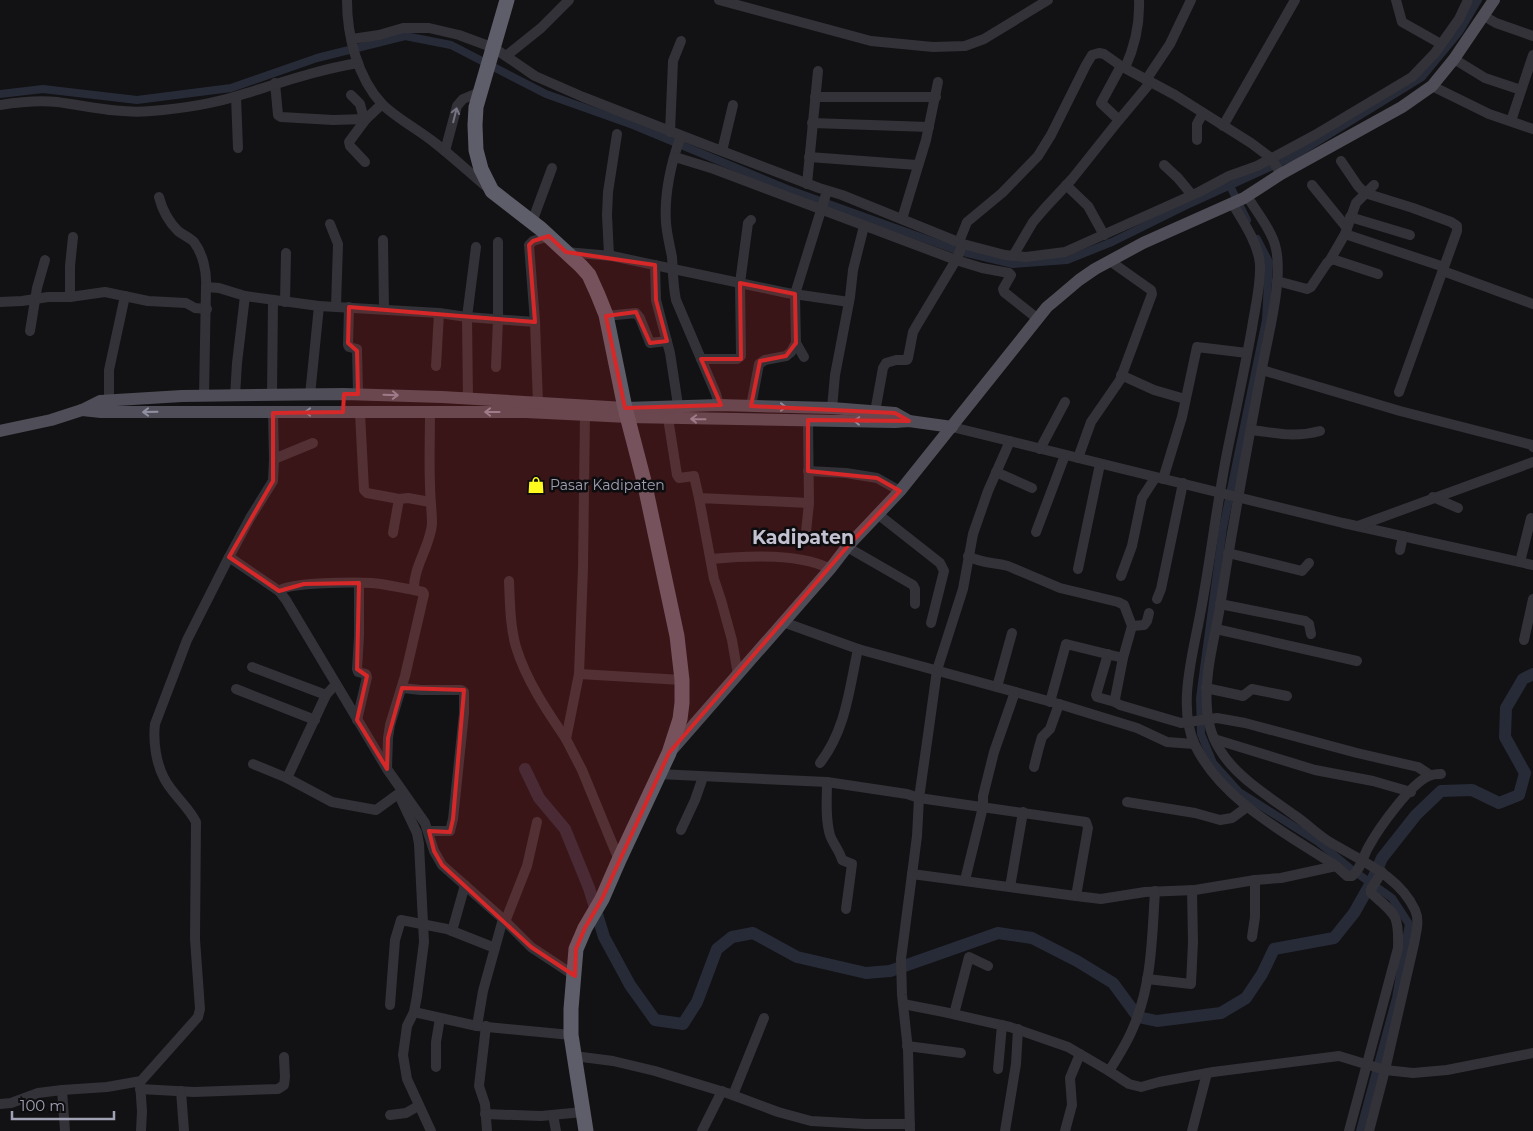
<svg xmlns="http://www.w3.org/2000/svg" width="1533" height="1131" font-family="Montserrat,sans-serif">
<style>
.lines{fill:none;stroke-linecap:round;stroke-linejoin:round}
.canal{stroke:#272b38;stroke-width:8}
.river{stroke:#272b38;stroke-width:12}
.minor{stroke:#333238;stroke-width:10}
.major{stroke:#4f4e58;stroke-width:12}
.highway{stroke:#5e5d6a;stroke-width:15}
.oneway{stroke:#757583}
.oneway2{stroke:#9190a2}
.marked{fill:#d62828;fill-opacity:0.2;stroke:#d62828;stroke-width:4;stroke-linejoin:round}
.labels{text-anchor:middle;stroke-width:5;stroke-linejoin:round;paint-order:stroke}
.poi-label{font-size:14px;fill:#a1a1b5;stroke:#0d0c0e;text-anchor:start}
.district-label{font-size:19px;font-weight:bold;fill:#c3c2d1;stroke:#0d0c0e}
</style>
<rect width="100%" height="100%" fill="#121113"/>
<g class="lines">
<!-- canal -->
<g class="canal">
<path d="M0 94 43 89 137 100 231 88 317 58 405 36 451 45 546 94 633 125 787 189 959 251 1013 264 1067 260 1112 242 1191 203 1292 157 1422 77 1459 32 1478 0"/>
<path d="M1230 186 1247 220"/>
<path d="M1257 239 1269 262 1266 320 1223 528 1200 698 1201 734 1213 763 1239 792 1317 841 1351 869 1392 898 1409 924 1396 998 1360 1131"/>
</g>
<!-- river -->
<path class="river" d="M525 769 539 798 565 829 589 888 604 937 630 985 655 1020 683 1024 697 1002 717 949 732 937 753 933 797 957 866 973 890 971 998 933 1032 938 1077 961 1113 983 1138 1017 1157 1021 1221 1013 1246 998 1262 974 1274 949 1334 938 1354 913 1371 883 1382 858 1416 815 1441 791 1472 790 1499 803 1519 795 1525 773 1505 737 1506 708 1523 679 1533 674"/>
<!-- minor -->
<g class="minor">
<path d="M347 0C347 35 357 77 382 104 396 118 419 130 435 143 453 157 470 173 488 188"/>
<path d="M719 0 871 41 933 47 965 46 984 39 1048 0"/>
<path d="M1396 0 1402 22 1441 44"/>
<path d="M1484 16 1496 23 1533 36"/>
<path d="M352 39 379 35 403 28H429L459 35 494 48 535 76 583 97 693 140 819 188 842 195 963 244 1005 255 1026 257 1065 252 1199 192 1229 176 1257 166 1315 135 1412 77 1435 53 1459 19 1468 0"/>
<path d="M506 56 541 28 569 0"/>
<path d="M1454 59 1485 78 1521 90"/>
<path d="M1125 68C1135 46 1140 25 1139 0"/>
<path d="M1146 80 1170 44 1191 0"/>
<path d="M275 83 278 115 281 117 333 120 366 119 382 104"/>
<path d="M1432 86 1489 114 1533 129"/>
<path d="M351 95 360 104 364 119"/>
<path d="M236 97 238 148"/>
<path d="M815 97H936"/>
<path d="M0 105C19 102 38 100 57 102 88 106 119 114 151 111 178 109 211 104 237 96 277 84 316 70 358 63"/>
<path d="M1119 120 1150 83"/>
<path d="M1511 121 1533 55"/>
<path d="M812 123 929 127"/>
<path d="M1223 126 1295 0"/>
<path d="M670 132 673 61 681 41"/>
<path d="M681 136C671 162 664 195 666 223 667 235 670 246 672 257 673 272 673 286 676 300L716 394 719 405"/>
<path d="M1197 140V124L1203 113"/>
<path d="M445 151 457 106 463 99 480 92"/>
<path d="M722 151 733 105"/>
<path d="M675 157 714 169 956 260 982 268 1009 273 1011 275 1003 289 1004 292 1038 319"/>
<path d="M809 157 917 165"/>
<path d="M1341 161 1358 186 1365 193 1413 208 1451 222 1457 226V231L1399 392"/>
<path d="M365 162 350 146 349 142 366 119"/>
<path d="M1164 165 1178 178 1192 195"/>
<path d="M807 184 818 71"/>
<path d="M1066 185 1088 206 1104 235"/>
<path d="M1312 185 1347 228"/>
<path d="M1247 196C1256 211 1273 232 1276 249 1283 280 1268 336 1262 368 1247 448 1232 527 1220 607 1214 641 1204 675 1207 709 1210 762 1256 787 1294 815 1306 823 1316 833 1328 841 1359 860 1399 875 1415 910 1420 921 1416 932 1414 944L1385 1070 1369 1131"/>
<path d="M159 197C162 209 169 222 178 231 183 235 189 237 194 242 203 254 207 272 206 287"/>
<path d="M1232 203C1243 221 1258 243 1260 264 1261 285 1255 308 1252 328 1245 367 1237 405 1229 443 1217 500 1211 558 1200 615 1193 654 1177 707 1195 745 1222 801 1286 833 1336 866"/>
<path d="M1350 217 1410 235"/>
<path d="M902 219 926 140 938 82"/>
<path d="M532 222 552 168"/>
<path d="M330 224 338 244 336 306"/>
<path d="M1345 234 1444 267"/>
<path d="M383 240 384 309"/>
<path d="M959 242 967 222 1002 193 1038 156 1051 135 1086 65 1092 55 1099 53 1104 54 1121 66 1175 95 1251 143 1271 158 1281 174"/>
<path d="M566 252 612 256 787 293 849 302"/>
<path d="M609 255 607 215 608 192 617 134"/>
<path d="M1013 256 1033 222 1045 208 1072 179 1119 120 1101 103 1121 66"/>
<path d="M1330 260 1345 234 1356 203 1374 185"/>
<path d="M655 265 656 300 670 353 678 405"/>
<path d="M1443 271 1533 304"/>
<path d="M1277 281 1307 289 1311 287 1327 263 1332 259 1378 274"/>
<path d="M70 297V266L73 237"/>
<path d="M0 302 22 301 48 297H70L105 292 148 301 186 303 195 308 207 309"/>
<path d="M285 302 286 253"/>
<path d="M349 307 348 345 349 347 357 349 358 394"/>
<path d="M606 316 636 313 640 318 650 343 667 341"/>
<path d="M30 331 37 288 45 260"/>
<path d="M796 343 804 357"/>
<path d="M701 359H737L741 356 740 283 748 223 751 220"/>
<path d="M436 366 439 313"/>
<path d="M496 367 498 319V242"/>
<path d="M1262 370 1400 411 1532 445 1533 447"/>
<path d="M1121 375 1154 390 1185 399"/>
<path d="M272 395 273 301"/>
<path d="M310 395 319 306"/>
<path d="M204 396 206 287 219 288 245 296 319 306 439 313 467 317 535 322"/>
<path d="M235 396 237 363 245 296"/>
<path d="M468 399 467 317 476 247"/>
<path d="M109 400V370L125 296"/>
<path d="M538 404 535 322 529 245 533 241 549 236"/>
<path d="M751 406 759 364 765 360 786 356 791 352 796 343 795 294 827 191"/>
<path d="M832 408 835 375 850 297 853 270 864 226"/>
<path d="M875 412 883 368 886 363 896 360H907L908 358 913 332 917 325 956 260 963 244"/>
<path d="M273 413 274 459 273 481 250 518 229 557 279 591 286 600 387 769 425 823 434 851 442 865 503 919 531 947 575 976"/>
<path d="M360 413 364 490 367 493 399 499 393 533"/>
<path d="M585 415 583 568 579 674 566 739 582 770 619 860"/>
<path d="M668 418 677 475 679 478 694 476 699 498"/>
<path d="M952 427 1343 523 1533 565"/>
<path d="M1251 430C1277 433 1294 438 1320 431"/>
<path d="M1040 449 1065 402"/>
<path d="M1078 458 1091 422 1120 380 1152 294 1151 290 1110 261"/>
<path d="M274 459 313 443"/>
<path d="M808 471 846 473 877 478 900 491"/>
<path d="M996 472 1032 488"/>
<path d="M1163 479 1182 417 1197 347 1247 353"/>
<path d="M1433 497 1458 508"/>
<path d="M399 499 408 498 430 502"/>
<path d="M879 515 940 563 944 571 931 623"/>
<path d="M1358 526 1533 462"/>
<path d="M806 532 809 503"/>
<path d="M1036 532 1065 455"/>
<path d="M847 547 913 585 915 589V604"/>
<path d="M1400 550 1403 536"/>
<path d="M1228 553 1302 571 1309 563"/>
<path d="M968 556C983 564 992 562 1008 566L1060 588 1118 602 1124 605 1132 626 1144 625 1147 621 1149 613"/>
<path d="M711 559C743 556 801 553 830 569"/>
<path d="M1520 562 1531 518"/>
<path d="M1078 569 1100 464"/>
<path d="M1121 576 1132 546 1142 498 1155 478"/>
<path d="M509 581C510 603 510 626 516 647 526 680 547 711 566 739"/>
<path d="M279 591C289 582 356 582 372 583 386 584 400 588 414 590"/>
<path d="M1157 599 1161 589 1183 483"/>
<path d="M1220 604 1305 621 1309 624 1311 634"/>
<path d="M783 622 858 649 1059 704 1137 728 1167 742 1194 744"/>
<path d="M1216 629 1357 661"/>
<path d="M1524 640 1533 599"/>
<path d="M1108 654 1096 695 1097 697 1115 702"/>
<path d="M1123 658 1115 699V702L1120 705 1181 723 1217 718 1245 723 1357 753 1418 767 1430 775"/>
<path d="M252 667 326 695"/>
<path d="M579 674 682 680"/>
<path d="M738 675 732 640 721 600 714 579 699 498 809 503 808 420"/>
<path d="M997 687 1012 633"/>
<path d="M402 688 421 690H461L464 692V713L453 819 450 831H429"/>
<path d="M1206 688 1243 696 1252 689 1287 696"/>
<path d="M236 689 315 720"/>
<path d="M1050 702 1066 644 1123 658 1132 626"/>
<path d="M357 720 367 677 366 674 358 672 357 669 359 636V583"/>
<path d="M1214 739 1315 770 1373 781 1411 792"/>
<path d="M820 763C846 729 849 690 858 649"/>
<path d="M253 764 287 778 332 802 376 810 398 794"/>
<path d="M1034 767 1039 747 1042 737 1050 729 1059 704"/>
<path d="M387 768 388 738 390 725 405 676 424 594 423 592 414 590C413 567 430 547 432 524 432 511 430 498 430 485 429 461 430 436 430 412"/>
<path d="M658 774 827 782 907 794 919 798 1086 822 1088 828 1076 896 1101 899 1145 892 1195 890 1255 880 1281 878 1336 866 1347 876H1352C1361 869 1363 856 1369 846 1379 828 1410 784 1429 776 1433 774 1437 774 1441 774"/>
<path d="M287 778 326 695 336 684"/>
<path d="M827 782C827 799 825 818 830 835 833 844 840 851 842 860L852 864 846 909"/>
<path d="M400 797 417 833 419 844 424 942 417 996 414 1012 407 1026 403 1055 407 1079 431 1131"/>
<path d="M1127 802 1195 813 1220 820 1232 818 1247 807"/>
<path d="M681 830 695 800 703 777"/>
<path d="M912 874 1076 896"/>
<path d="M965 880 983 807V796L994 752 1015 692"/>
<path d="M1010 887 1023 812"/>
<path d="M505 922 527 866 537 822"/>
<path d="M452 931 465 885"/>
<path d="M1252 937 1255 917V880"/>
<path d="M1147 979 1191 984 1193 942 1192 890"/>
<path d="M903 1004 944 1012 1010 1027 1068 1047 1109 1071C1118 1057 1127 1043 1133 1028 1152 985 1152 937 1155 891"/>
<path d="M390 1005 395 940 401 920 447 929 495 948"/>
<path d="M414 1012 477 1026 571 1035"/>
<path d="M954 1014 969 957 988 966"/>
<path d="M477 1026 483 991 503 919"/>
<path d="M486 1026 479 1086 485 1104 487 1131"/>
<path d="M907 1046 961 1053"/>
<path d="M574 1056 613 1061 655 1071 727 1093 778 1112 811 1121 865 1124H910"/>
<path d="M436 1067V1042L440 1018"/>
<path d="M998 1069 1002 1025"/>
<path d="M1109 1071 1129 1084 1141 1087 1159 1082 1213 1072 1339 1056 1385 1070 1413 1073 1447 1070 1533 1053"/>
<path d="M140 1083 142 1111 141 1131"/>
<path d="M140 1089 194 1092 278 1089 284 1085 285 1077 284 1057"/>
<path d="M181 1091 184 1131"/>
<path d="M733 1095 764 1018"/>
<path d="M0 1104 11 1103 38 1093 62 1090"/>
<path d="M485 1114 541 1116 583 1112"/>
<path d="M390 1115 406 1113 418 1106"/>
<path d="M553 1115 556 1131"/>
<path d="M65 1131 62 1090 107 1087 141 1081 198 1017 200 1009 195 939 196 822C188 806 172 794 164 778 156 763 153 741 155 724L187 640 229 557"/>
<path d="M702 1131 722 1091"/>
<path d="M910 1131 908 1050 902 995 901 959 917 836 919 798 928 735 937 670 963 589 973 534 988 491 1010 441"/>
<path d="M1005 1131 1016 1064 1018 1029"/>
<path d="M1065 1131 1072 1105 1070 1078 1080 1054"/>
<path d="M1192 1131 1207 1073"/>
<path d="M1349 1131 1398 948C1399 914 1396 915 1371 893V889L1382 872"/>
</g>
<!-- major -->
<g class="major">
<path d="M82 410 101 412H526L628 417 895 422 909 421 952 427"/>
<path d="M0 431 51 420 82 410 100 401 182 396 344 394 442 397 625 408 719 405 832 408 895 413 909 421"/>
<path d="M670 752 830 569 847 547 900 491 1047 307 1059 297 1079 280 1095 269 1143 243 1244 198 1281 174 1402 107 1432 86 1454 59 1494 0"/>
</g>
<!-- highway -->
<path class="highway" d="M507 0 476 107 475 125 476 150 481 169 492 191 541 229 581 266 589 275 598 295 606 315 625 408 644 481 677 636 682 680V703L680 719 669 753 619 860 602 899 585 928 576 949 571 1009V1035L586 1131"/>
</g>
<!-- one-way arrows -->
<defs><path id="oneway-shaft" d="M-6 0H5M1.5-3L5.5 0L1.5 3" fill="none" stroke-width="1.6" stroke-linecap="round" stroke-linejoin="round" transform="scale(1.25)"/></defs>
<use class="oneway" href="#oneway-shaft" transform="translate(455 115) rotate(-76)"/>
<g class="oneway2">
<use href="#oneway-shaft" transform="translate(391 395) rotate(2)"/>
<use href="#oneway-shaft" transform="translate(779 407) rotate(1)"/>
<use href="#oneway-shaft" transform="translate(150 412) rotate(179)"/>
<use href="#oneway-shaft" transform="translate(312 412) rotate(-180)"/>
<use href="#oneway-shaft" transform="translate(492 412) rotate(180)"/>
<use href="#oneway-shaft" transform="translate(698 419) rotate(-179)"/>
<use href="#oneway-shaft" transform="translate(861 421) rotate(-178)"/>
</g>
<!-- marked area -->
<path class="marked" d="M549 236 566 252 655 265 656 300 667 341 650 343 636 312 606 316 625 408 721 405 701 359H741L740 283 795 294 796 343 786 356 760 361 751 406 895 413 909 421 808 420V471L877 478 900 491 847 547 669 753 602 899 585 928 576 949 575 976 531 947 442 865 434 851 429 831 450 832 453 819 464 690 402 688 388 738 387 769 357 720 367 676 357 669 359 583 304 584 279 591 229 557 273 481V413L343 412 344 394H358L357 351 348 343 349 307 535 322 529 245 533 241Z"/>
<!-- icons -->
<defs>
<g id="shop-bare" transform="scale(1.35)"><path d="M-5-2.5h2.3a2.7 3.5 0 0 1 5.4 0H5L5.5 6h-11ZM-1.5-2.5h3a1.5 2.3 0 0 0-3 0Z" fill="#fffa1d" stroke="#0d0c0e" stroke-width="2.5" paint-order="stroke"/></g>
</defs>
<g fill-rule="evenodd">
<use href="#shop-bare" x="536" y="485"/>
</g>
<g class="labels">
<!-- poi labels -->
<g class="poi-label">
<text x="550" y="490">Pasar Kadipaten</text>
</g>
<!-- district labels -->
<g class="district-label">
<text x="803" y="544">Kadipaten</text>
</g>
</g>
<!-- scale -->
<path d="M12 1111v8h102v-8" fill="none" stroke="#a1a1b5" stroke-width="2.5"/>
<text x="20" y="1111" font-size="15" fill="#a1a1b5" stroke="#0d0c0e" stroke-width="4" paint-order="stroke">100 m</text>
</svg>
